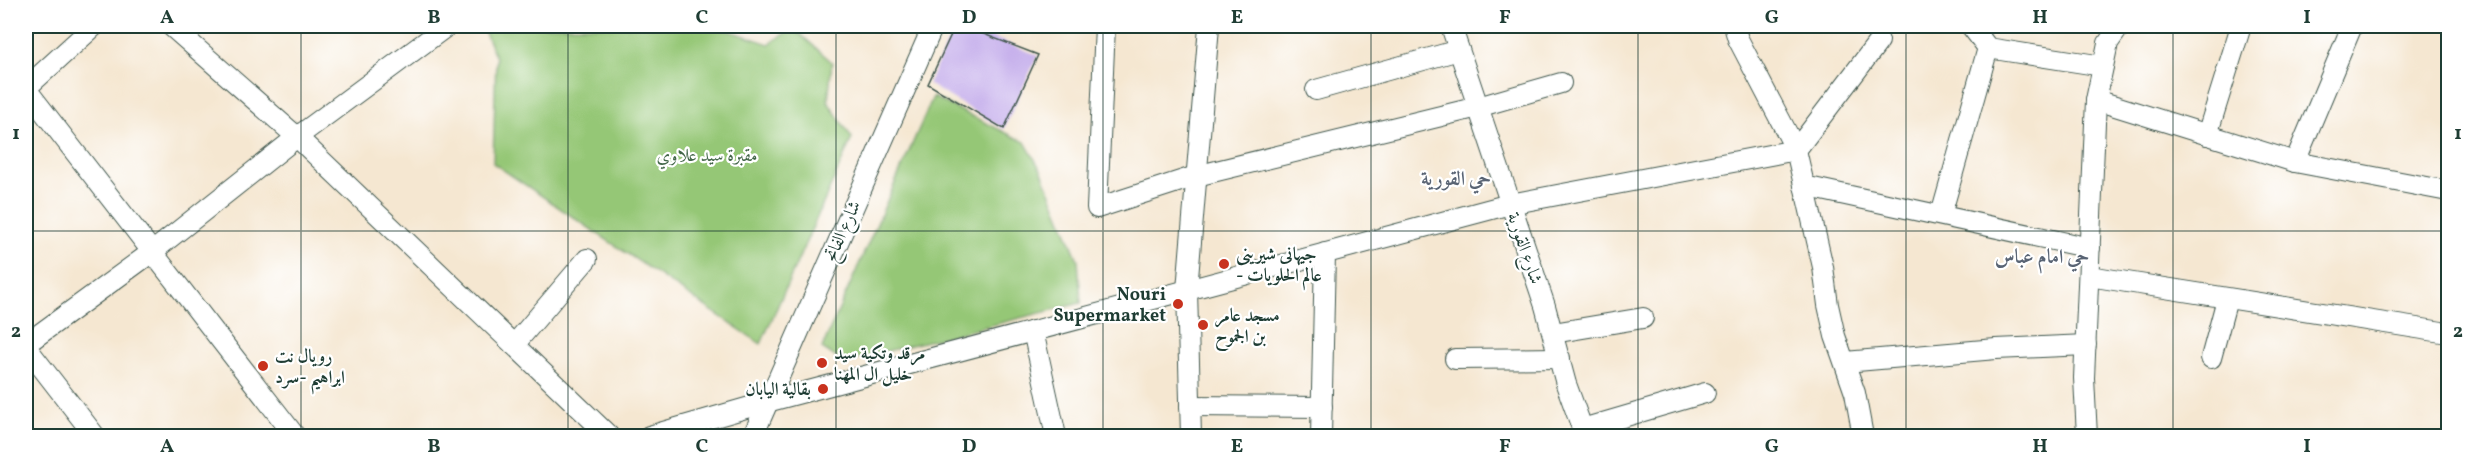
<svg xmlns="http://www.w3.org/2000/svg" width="2474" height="462" font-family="Vollkorn,Amiri,serif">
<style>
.green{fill:#95c776;stroke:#5a8255;stroke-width:1.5}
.building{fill:#c4adeb}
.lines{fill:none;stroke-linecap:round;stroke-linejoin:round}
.minor-casing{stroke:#3f564c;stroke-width:22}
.minor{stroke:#fff;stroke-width:20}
.grid{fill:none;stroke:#1f3d34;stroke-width:1.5;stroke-opacity:0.55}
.poi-dot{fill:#c8321e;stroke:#fff;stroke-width:2}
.labels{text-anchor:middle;stroke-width:4.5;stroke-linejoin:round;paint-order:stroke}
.park-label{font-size:18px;fill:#426648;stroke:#fff}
.street-label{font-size:18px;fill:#1f3d34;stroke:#fff}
.poi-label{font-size:18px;font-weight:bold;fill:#1f3d34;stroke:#fff;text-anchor:start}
.neighbourhood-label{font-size:20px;font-weight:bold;fill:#596474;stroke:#fff}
.neatline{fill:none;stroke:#1f3d34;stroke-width:2}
.grid-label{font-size:20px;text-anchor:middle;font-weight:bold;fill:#1f3d34}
</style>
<rect width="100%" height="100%" fill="#fff"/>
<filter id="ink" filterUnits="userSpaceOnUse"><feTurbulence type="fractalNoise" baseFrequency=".0167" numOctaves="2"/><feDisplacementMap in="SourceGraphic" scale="12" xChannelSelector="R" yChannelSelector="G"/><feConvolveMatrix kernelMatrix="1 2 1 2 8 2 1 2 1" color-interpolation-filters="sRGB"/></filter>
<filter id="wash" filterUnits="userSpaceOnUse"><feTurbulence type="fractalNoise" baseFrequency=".008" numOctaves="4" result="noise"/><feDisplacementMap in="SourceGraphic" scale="24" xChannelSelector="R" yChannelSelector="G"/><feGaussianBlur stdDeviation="1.35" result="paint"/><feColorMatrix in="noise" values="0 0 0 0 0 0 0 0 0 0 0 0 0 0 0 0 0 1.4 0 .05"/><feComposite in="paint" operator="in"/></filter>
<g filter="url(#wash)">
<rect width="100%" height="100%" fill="#f5e7d1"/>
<!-- green -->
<g class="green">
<path d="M482 26H715L769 44 793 28 832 62 828 102 852 138 761 344 493 163 496 58Z"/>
<path d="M933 97 1025 142 1042 172 1078 260 1081 303 843 362 822 348Z"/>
</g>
<g id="blocks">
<!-- building -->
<path class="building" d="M955 26H963L1038 55 1004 129 928 84Z"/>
</g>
</g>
<g filter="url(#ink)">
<use href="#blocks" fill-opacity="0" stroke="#3f564c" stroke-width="1.5"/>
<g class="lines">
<!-- minor casing -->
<g class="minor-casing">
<g id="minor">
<path d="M171 26 297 137 609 436"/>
<path d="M1105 26 1097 208 1196 176 1478 107 1561 83"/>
<path d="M1451 26 1545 306 1566 384 1585 436"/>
<path d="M1734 26 1738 39 1796 150 1823 267 1828 305 1835 336 1855 393 1863 436"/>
<path d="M1971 26 1988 48 2103 66"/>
<path d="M26 88 94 26"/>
<path d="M26 89 295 436"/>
<path d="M1316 90 1459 50"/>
<path d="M2096 100 2295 162 2448 191"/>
<path d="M2207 135 2241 26"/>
<path d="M2295 162 2352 26"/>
<path d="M1804 186 2090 248"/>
<path d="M1941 215 1988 48"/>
<path d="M2089 276 2448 333"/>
<path d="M1033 331 1056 436"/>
<path d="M1553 333 1643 318"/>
<path d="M26 344 152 252 297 137 447 26"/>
<path d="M514 345 587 259"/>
<path d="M26 347 95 436"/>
<path d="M2211 358 2227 299"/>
<path d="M1455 359 1560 358"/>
<path d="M1845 362 1996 349 2086 345"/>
<path d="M1190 406 1322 407"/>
<path d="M1582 429 1705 393"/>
<path d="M649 436 767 402 1510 204 1796 150 1879 41"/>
<path d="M753 436 933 26"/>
<path d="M1191 436 1187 290 1209 26"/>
<path d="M1321 436 1325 253"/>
<path d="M2087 436 2084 378 2096 100 2108 43 2120 26"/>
</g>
</g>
<!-- minor -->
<use href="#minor" class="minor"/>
</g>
</g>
<!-- grid -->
<path class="grid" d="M301 26V436M568 26V436M836 26V436M1103 26V436M1371 26V436M1638 26V436M1906 26V436M2173 26V436M26 231H2448"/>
<!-- markers -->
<g class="poi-dot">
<circle cx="1224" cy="264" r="6"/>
<circle cx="1178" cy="304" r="6"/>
<circle cx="1203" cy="325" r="6"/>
<circle cx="822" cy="363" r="6"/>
<circle cx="263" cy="366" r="6"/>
<circle cx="823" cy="389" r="6"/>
</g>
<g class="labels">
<!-- park labels -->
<g class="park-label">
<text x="707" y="161">مقبرة سيد علاوي</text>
</g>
<!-- street labels -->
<g class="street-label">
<text transform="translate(842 231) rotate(-66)" y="6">شارع الفاتح</text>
<text transform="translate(1525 248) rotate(71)" y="6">شارع القورية</text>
</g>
<!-- poi labels -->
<g class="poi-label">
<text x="1236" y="260">جیهانی شیرینی<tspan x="1236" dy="21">- عالم الحلويات</tspan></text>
<text x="1166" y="300" text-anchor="end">Nouri<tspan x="1166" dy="21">Supermarket</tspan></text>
<text x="1215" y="321">مسجد عامر<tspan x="1215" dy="21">بن الجموح</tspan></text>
<text x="834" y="359">مرقد وتكية سيد<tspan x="834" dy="21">خليل ال المهنا</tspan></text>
<text x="275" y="362">رويال نت<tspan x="275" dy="21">ابراهيم -سرد</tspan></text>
<text x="811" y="395" text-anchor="end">بقالية اليابان</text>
</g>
<!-- neighbourhood labels -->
<g class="neighbourhood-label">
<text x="1456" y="185">حي القورية</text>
<text x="2042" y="263">حي امام عباس</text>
</g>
</g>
<!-- margin -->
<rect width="2474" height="462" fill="none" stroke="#fff" stroke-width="66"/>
<rect x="33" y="33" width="2408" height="396" class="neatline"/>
<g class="grid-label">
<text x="167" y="23">A</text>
<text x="434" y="23">B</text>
<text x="702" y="23">C</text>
<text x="969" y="23">D</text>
<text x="1237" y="23">E</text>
<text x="1505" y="23">F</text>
<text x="1772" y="23">G</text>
<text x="2040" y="23">H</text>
<text x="2307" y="23">I</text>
<text x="16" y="139">1</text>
<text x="2458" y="139">1</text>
<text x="16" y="337">2</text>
<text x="2458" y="337">2</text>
<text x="167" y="452">A</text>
<text x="434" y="452">B</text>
<text x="702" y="452">C</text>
<text x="969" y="452">D</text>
<text x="1237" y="452">E</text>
<text x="1505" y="452">F</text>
<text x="1772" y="452">G</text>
<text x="2040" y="452">H</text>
<text x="2307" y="452">I</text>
</g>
</svg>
